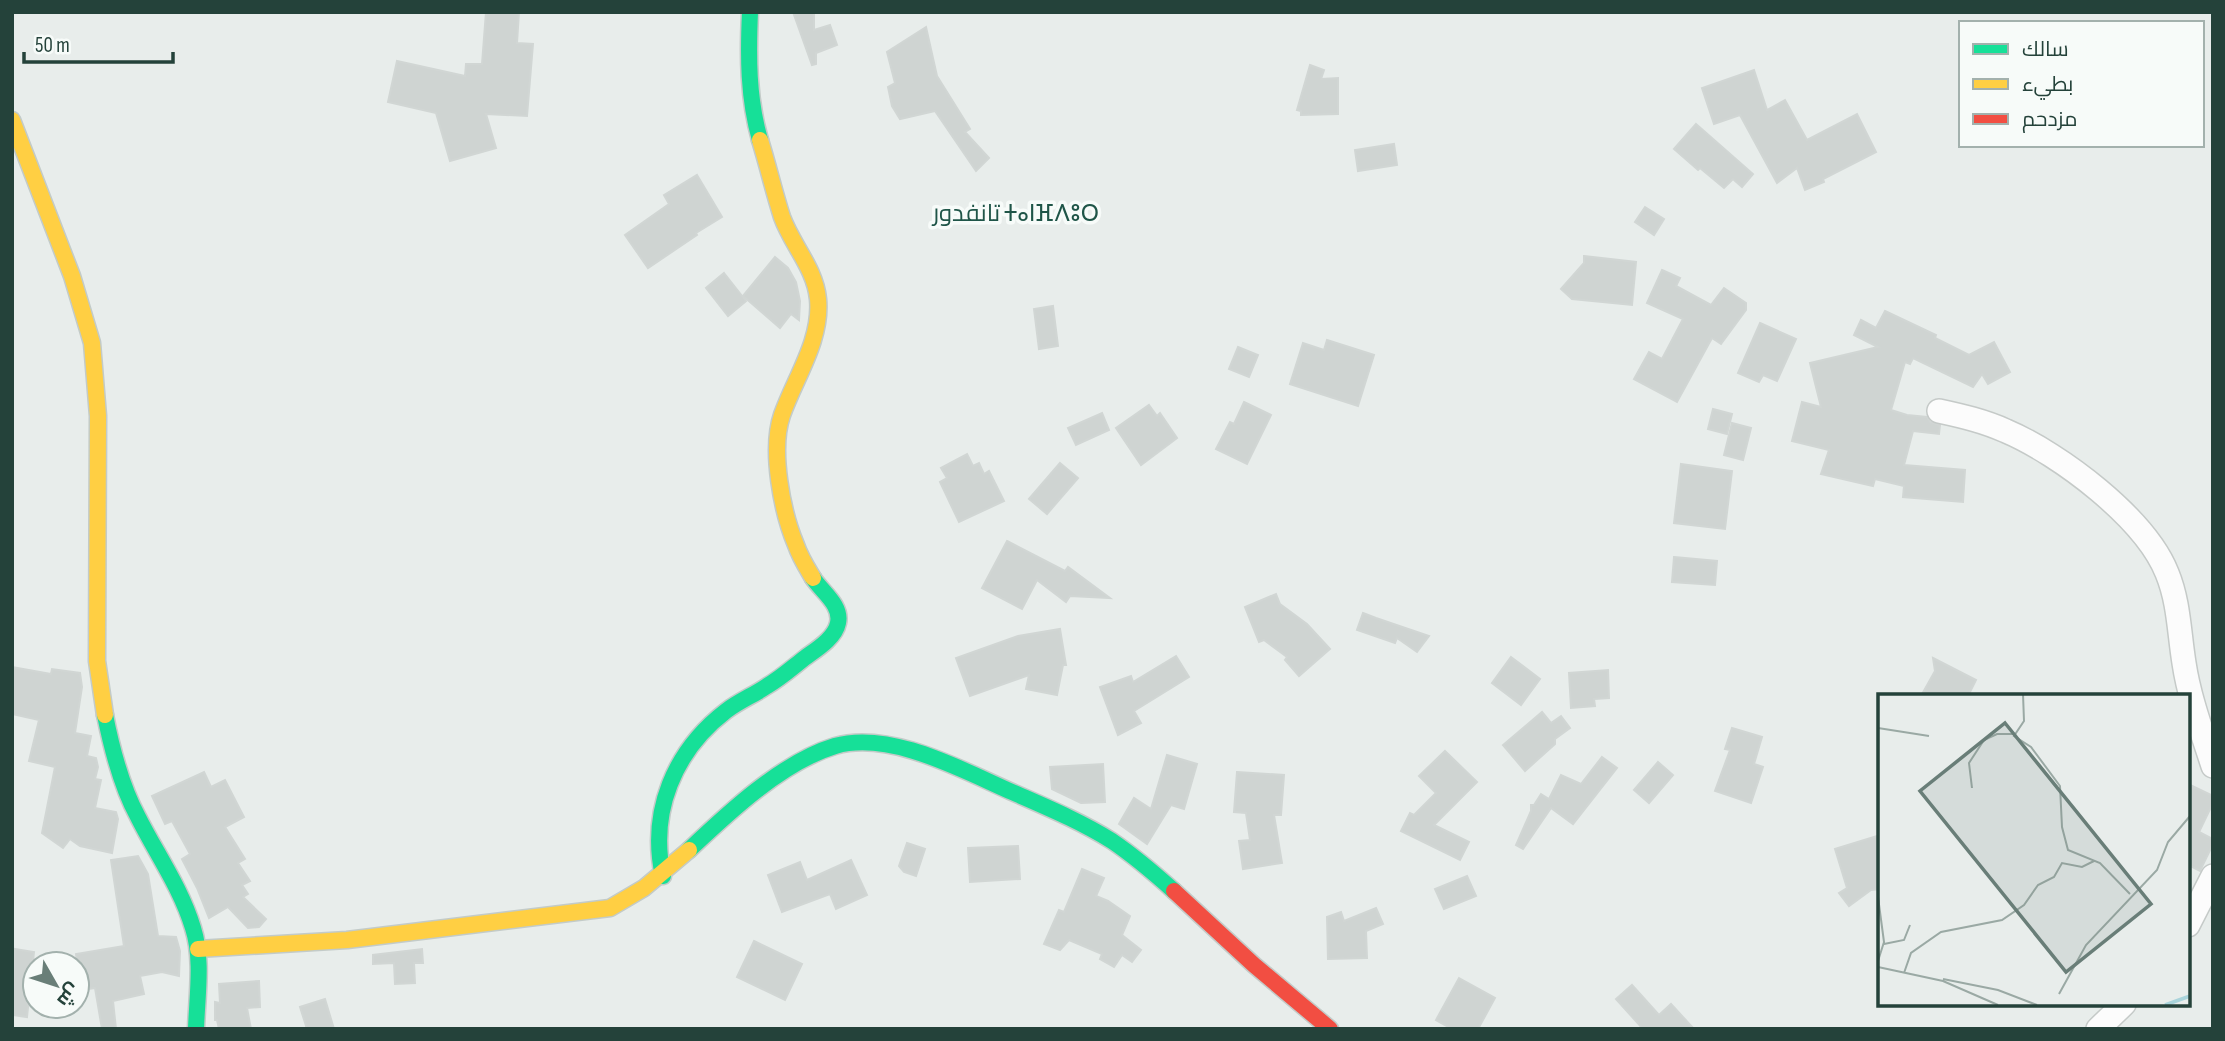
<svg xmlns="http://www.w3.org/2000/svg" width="2225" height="1041" font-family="'Sofia Sans Condensed',Cairo,'Noto Sans Tifinagh',sans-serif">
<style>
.building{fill:#cfd4d2;stroke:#d1d6d4;stroke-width:2}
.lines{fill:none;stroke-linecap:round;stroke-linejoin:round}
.street-casing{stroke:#c5cac8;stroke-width:26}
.fast-casing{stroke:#c3cbc8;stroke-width:19}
.slow-casing{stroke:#c3cbc8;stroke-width:19}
.jam-casing{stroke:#c3cbc8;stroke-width:19}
.street{stroke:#fcfcfc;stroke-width:23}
.fast{stroke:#16e098;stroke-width:16}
.slow{stroke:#ffcf43;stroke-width:16}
.jam{stroke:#f24e42;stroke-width:16}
.labels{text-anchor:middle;stroke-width:7;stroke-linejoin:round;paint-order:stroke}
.quarter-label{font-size:24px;fill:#1f5548;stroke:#f7fbf9}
.inset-river{fill:none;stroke:#a9d4db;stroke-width:3.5}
.inset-road{fill:none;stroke:#9aa9a4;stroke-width:2}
.view{fill:#697e78;fill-opacity:0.15;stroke:#697e78;stroke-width:3.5}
.inset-edge{fill:none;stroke:#24423a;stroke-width:3.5}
</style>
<rect width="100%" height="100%" fill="#e8edeb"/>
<!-- building -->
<g class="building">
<path d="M486 12H519L517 43 533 44 527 116 486 114 496 148 450 161 436 113 388 102 397 61 465 76 466 64H482Z"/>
<path d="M793 12H814V30L830 25 837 45 816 53V64L812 65Z"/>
<path d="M926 27 937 76 970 129 965 132 989 158 976 171 935 111 900 119 892 106 888 87 895 83 887 52Z"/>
<path d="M1310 65 1324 70 1321 79 1338 78V114L1301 115V111L1297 110Z"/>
<path d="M1754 70 1767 110 1785 100 1807 140 1857 114 1876 152 1823 179 1824 182 1805 190 1797 168 1777 183 1740 115 1714 124 1702 88Z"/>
<path d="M1696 124 1753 174 1742 187 1733 179 1724 188 1700 168 1698 170 1674 149Z"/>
<path d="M1394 144 1397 165 1358 171 1355 150Z"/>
<path d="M697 175 722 217 696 233 697 235 648 268 625 235 669 204 664 195Z"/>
<path d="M1645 207 1664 219 1654 235 1635 222Z"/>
<path d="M1584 256 1636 262 1632 305 1572 299 1561 289 1584 263Z"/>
<path d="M775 257 788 268 796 282 800 301 799 320 791 314 780 328 743 296Z"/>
<path d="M1662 270 1680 278 1676 286 1711 305 1724 288 1746 303V310L1721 344 1712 338 1677 402 1634 379 1649 352 1662 359 1683 319 1647 303Z"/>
<path d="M724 273 746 301 728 316 706 288Z"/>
<path d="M1053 306 1058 346 1039 349 1034 309Z"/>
<path d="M1885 311 1936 335 1935 338 1969 355 1994 342 2010 372 1988 384 1982 374 1973 387 1913 358 1910 364 1905 362 1891 410 1907 415 1927 417 1930 422 1940 425 1939 434 1913 431 1904 465 1965 470 1963 502 1903 497 1904 486 1875 479 1873 486 1821 474 1829 450 1792 441 1802 402 1821 407 1810 363 1878 347 1854 335 1861 320 1876 328Z"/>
<path d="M1760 323 1796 339 1777 381 1763 375 1759 382 1738 373Z"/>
<path d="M1327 340 1374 355 1358 406 1290 384 1303 343 1324 350Z"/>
<path d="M1238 347 1258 355 1249 377 1229 369Z"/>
<path d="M1244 402 1271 415 1247 464 1216 449 1230 422 1234 424Z"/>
<path d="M1149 405 1157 416 1160 413 1177 438 1141 465 1116 428Z"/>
<path d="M1713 409 1732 414 1727 434 1708 429Z"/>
<path d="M1102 413 1109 430 1076 445 1068 428Z"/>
<path d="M1732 423 1751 428 1743 460 1724 455Z"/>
<path d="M967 454 973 466 979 463 984 474 989 471 1004 501 959 522 940 482 947 478 941 468Z"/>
<path d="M1060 463 1078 478 1047 514 1029 499Z"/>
<path d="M1681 464 1732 471 1725 529 1674 523Z"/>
<path d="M1007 541 1065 571 1068 567 1110 598 1070 596 1066 602 1037 580 1022 609 982 588Z"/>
<path d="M1674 557 1717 561 1715 585 1672 582Z"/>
<path d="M1276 594 1280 604 1307 624 1330 649 1299 676 1285 660 1287 657 1264 640 1259 642 1245 607Z"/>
<path d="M1363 613 1376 618 1429 636 1417 652 1397 638 1395 643 1357 630Z"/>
<path d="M1060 629 1066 665H1063L1057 695 1026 689 1029 675 970 696 956 658 1018 636Z"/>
<path d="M1176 656 1189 677 1134 711 1141 723 1118 735 1100 687 1131 676 1133 682Z"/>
<path d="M1511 657 1540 679 1521 705 1492 683Z"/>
<path d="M1933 658 1976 680 1968 696H1921L1935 671Z"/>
<path d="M12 667 51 674 52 669 80 673 82 687 75 733 91 736 87 756 96 758 98 767 95 779 101 780 95 808 116 812 118 819 112 853 80 846 70 839 63 848 42 833 55 767 29 761 39 720 12 714Z"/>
<path d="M1608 670 1609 698 1594 699 1595 706 1571 708 1569 673Z"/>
<path d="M1542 712 1551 723 1561 716 1570 728 1555 739V744L1525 771 1503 745Z"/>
<path d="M1732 728 1762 737 1754 764 1763 767 1751 803 1715 791 1730 750 1725 749Z"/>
<path d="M1445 751 1477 782 1434 825 1469 842 1460 860 1401 831 1410 813 1414 815 1436 793 1419 776Z"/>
<path d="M1167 755 1197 764 1184 809 1171 805 1147 844 1119 824 1134 798 1151 809Z"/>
<path d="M1602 757 1617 768 1573 824 1551 808 1523 849 1516 845 1531 811V805H1534L1541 794 1549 799 1561 775 1581 784Z"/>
<path d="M1658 762 1673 775 1649 803 1634 790Z"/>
<path d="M1103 764 1105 802 1081 803 1052 789 1050 767Z"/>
<path d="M204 772 211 787 225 780 244 817 225 827 245 859 238 863 250 881 242 885 248 894 243 897 266 919 259 927 248 928 228 907 209 918 197 888 182 859 190 854 172 821 165 824 152 796Z"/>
<path d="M1237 772 1284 775 1281 815H1274L1282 863 1243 869 1239 841 1250 840 1246 813 1234 812Z"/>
<path d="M2188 784 2213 796V803L2199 832 2213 839V844L2200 871 2188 865Z"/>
<path d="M1880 835V889L1871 890 1849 906 1839 893 1847 888 1835 849Z"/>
<path d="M907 843 925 849 916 876 904 872 899 866Z"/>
<path d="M1018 846 1020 879 970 882 968 848Z"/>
<path d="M138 856 148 874 158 936 176 937 180 951 179 976 162 972 140 976 144 994 113 1001 116 1029H102L95 988 81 990 76 954 124 946 111 860Z"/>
<path d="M851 860 867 895 836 909 830 894 782 912 768 875 800 862 807 880Z"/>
<path d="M1082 869 1104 878 1096 896 1108 901 1130 916 1122 935 1141 950 1132 962 1122 955 1114 967 1100 959 1102 954 1069 940 1060 950 1044 944 1059 910 1064 912Z"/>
<path d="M1467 876 1476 896 1444 909 1435 889Z"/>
<path d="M1376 908 1383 924 1366 931 1367 958 1328 959 1327 917 1341 912 1344 921Z"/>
<path d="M754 941 802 964 785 1000 737 977Z"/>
<path d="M15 949 34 952 27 1017 12 1015Z"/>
<path d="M422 949 423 963H414L415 983 395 984 394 963 373 964V955Z"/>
<path d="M1459 978 1495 998 1478 1029H1452L1436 1020Z"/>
<path d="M259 981 260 1007 247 1008 251 1029H219L217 1020H215V1002L220 1003 219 984Z"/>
<path d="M1632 985 1659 1015 1671 1004 1694 1029H1643L1616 999Z"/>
<path d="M325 999 334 1029H307L300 1007Z"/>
</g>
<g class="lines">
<!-- street casing -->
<g class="street-casing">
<g id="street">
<path d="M1939 411C1962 416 1984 421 2006 431 2060 454 2145 518 2167 573 2179 602 2179 632 2184 663 2189 697 2202 732 2213 766"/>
<path d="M2188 925 2213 876"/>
<path d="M2098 1029 2124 1004"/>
</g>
</g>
<!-- fast casing -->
<g class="fast-casing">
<g id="fast">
<path d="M750 12C748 56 748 98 760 140"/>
<path d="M105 715C112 750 121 786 138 817 156 853 181 888 193 928 203 959 197 996 196 1029"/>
<path d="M689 850C728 813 782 762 835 746 890 730 962 770 1012 792 1046 807 1080 821 1112 841 1134 856 1154 873 1174 891"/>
<path d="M663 876C649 812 674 751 726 711 739 701 754 695 767 686 781 678 793 667 806 657 817 649 835 638 838 623 842 605 822 592 813 578"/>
</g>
</g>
<!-- slow casing -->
<g class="slow-casing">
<g id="slow">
<path d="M12 120 72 276 92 343 98 416 97 661 105 715"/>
<path d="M760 140C768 166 774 192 782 217 792 245 815 268 818 299 822 340 795 378 782 415 770 450 782 512 796 545 800 557 807 568 813 578"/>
<path d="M198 949 347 940 610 908 644 888 689 850"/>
</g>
</g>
<!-- jam casing -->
<g class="jam-casing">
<path id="jam" d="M1174 891 1254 965 1330 1029"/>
</g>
<!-- street -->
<use href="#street" class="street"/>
<!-- fast -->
<use href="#fast" class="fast"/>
<!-- slow -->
<use href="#slow" class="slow"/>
<!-- jam -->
<use href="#jam" class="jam"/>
</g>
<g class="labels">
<!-- quarter labels -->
<g class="quarter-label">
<text x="1016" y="221">تانفدور ⵜⴰⵏⴼⴷⵓⵔ</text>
</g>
</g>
<!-- overview -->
<g transform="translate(1878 694)">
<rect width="312" height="312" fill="#e8edeb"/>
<path class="inset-river" d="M287 311 312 302"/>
<path class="inset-road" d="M145 0 146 27 136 42 153 53 182 92 184 133 190 156 222 169 252 200M0 34 51 42M94 94 91 69 106 46 119 40H135M0 203 6 248 0 267M6 250 26 246 32 231M0 273 65 287 120 311M26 279 33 259 63 238 124 226 146 211 160 191 176 183 184 169 204 173 216 167M65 285 120 296 159 311M181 300 208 251 279 176 290 148 312 122"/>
<path class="view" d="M127 29 273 210 188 278 42 97Z"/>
<rect width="312" height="312" class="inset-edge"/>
</g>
<!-- border -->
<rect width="2225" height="1041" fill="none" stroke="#24423a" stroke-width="28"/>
<!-- legend -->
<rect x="1959" y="21" width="245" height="126" fill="#f7fbf9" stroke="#a3b1ad" stroke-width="2"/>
<rect x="1973" y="44" width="35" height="10" fill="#16e098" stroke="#a3b1ad" stroke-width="2"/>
<text x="2022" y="56" font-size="21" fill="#24423a">سالك</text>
<rect x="1973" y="79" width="35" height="10" fill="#ffcf43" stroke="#a3b1ad" stroke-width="2"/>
<text x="2022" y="91" font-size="21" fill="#24423a">بطيء</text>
<rect x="1973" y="114" width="35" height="10" fill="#f24e42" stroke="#a3b1ad" stroke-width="2"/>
<text x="2022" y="126" font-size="21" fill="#24423a">مزدحم</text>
<!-- north arrow -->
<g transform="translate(56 985) rotate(129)"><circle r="33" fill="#f7fbf9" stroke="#a3b1ad" stroke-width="2"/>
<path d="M0-5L12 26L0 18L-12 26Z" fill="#697e78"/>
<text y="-10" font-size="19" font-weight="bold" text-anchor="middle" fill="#24423a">ش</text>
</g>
<!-- scale -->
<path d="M24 52v10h149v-10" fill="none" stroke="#24423a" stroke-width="3.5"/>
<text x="35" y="52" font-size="21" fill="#24423a" stroke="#f7fbf9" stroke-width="5" paint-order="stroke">50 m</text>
</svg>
